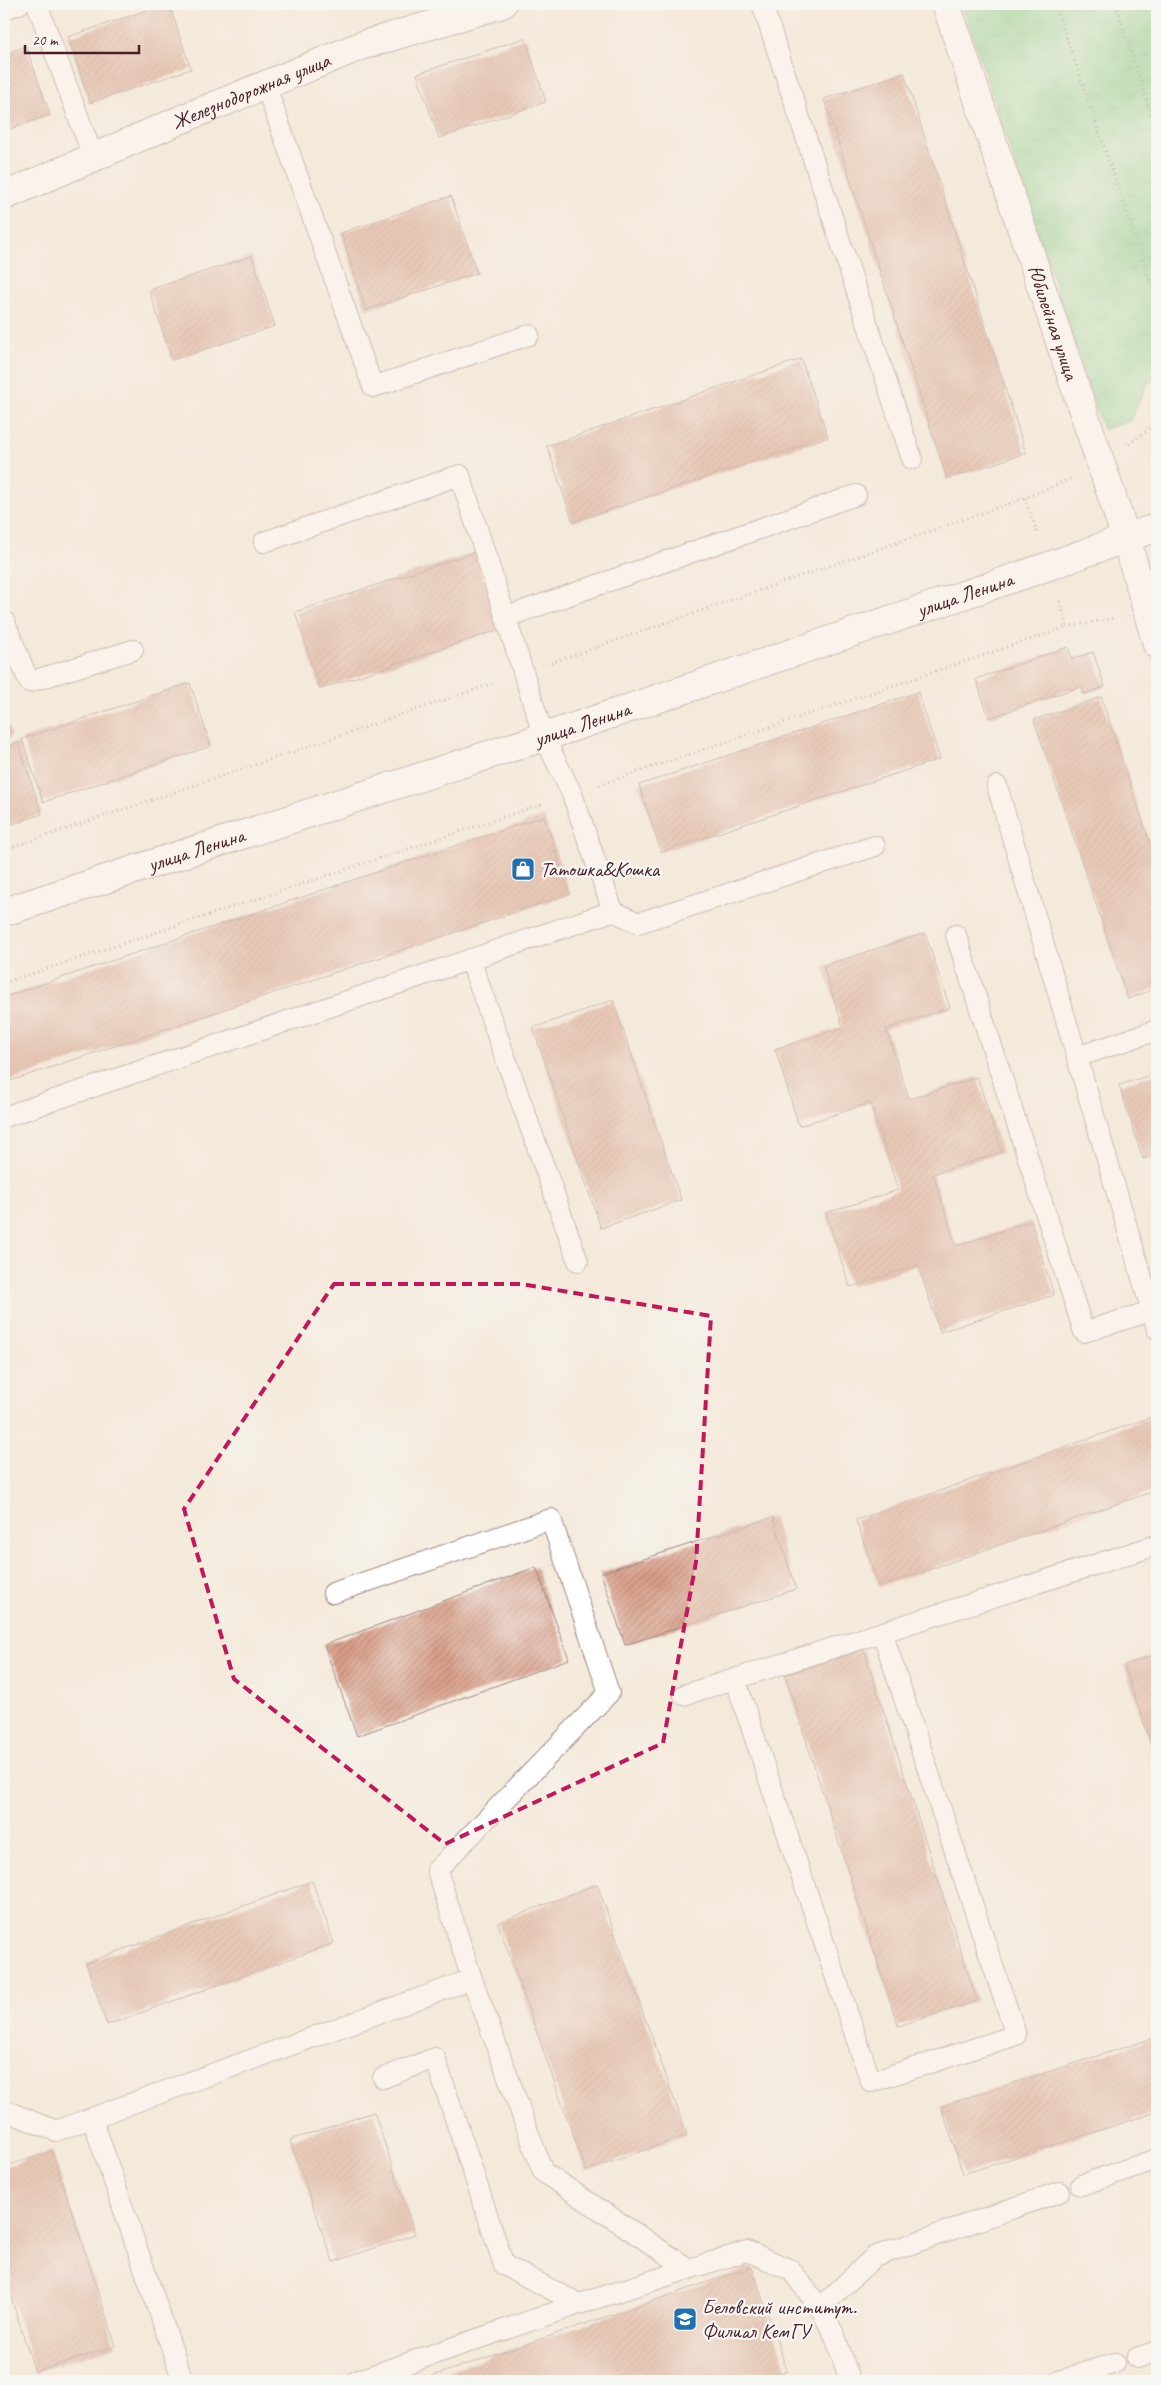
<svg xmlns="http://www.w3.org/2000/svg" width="1161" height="2385" font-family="Caveat,sans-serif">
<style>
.grass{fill:url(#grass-tufts);stroke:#6a7a5e}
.building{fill:url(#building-hatch)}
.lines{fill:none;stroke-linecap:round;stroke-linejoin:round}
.service-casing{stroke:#9f8482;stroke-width:22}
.minor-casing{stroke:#9f8482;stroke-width:30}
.tertiary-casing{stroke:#9f8482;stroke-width:30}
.path{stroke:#9f8482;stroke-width:3;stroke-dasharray:1 4;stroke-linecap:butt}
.service{stroke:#fff;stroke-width:20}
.minor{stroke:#fff;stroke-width:28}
.tertiary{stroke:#fff;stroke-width:28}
.marked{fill:none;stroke:#c2185b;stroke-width:4;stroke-dasharray:10 6;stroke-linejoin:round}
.labels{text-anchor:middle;stroke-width:4.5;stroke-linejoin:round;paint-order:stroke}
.street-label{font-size:21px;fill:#4a1f2b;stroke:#f6f6f2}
.poi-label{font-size:21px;fill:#4a1f2b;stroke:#f6f6f2;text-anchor:start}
</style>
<defs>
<pattern id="grass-tufts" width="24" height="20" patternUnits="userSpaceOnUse" patternTransform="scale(1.25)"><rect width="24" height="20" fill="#8ad491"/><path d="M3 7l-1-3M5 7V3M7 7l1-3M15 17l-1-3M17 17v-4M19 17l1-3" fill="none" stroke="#79b67d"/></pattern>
<pattern id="building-hatch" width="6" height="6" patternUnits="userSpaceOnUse" patternTransform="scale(1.25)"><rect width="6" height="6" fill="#d99f89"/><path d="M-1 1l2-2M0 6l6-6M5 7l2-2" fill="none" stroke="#b28170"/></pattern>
</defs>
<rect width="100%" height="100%" fill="#f6f6f2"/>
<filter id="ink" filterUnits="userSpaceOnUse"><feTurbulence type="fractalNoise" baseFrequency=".02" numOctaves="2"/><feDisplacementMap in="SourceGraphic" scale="10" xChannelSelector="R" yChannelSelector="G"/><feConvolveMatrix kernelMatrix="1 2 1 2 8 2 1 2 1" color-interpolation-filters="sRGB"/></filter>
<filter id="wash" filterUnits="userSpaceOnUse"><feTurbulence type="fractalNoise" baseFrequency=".0096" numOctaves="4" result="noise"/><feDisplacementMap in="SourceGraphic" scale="20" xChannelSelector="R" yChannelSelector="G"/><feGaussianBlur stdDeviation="1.12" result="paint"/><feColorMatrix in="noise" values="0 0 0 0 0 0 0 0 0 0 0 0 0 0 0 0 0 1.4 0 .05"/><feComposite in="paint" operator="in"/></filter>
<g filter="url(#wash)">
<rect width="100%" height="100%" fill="#f4eada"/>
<!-- grass -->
<path class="grass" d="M962 4H1157V378L1148 383 1130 421 1103 430Z"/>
<g id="blocks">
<!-- building -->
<g class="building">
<path d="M165 4H169L191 69 90 103 68 37Z"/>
<path d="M525 38 546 102 439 138 417 74Z"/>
<path d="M26 46 50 115 4 131V54Z"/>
<path d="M904 73 1026 453 947 479 824 99Z"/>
<path d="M451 196 477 273 366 310 341 233Z"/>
<path d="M252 256 275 326 172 360 149 290Z"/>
<path d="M801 359 828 437 573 522 547 446Z"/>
<path d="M475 552 501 629 320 689 295 612Z"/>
<path d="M1068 647 1072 659 1093 652 1105 687 1084 694 1082 686 989 718 976 679Z"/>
<path d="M190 683 211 746 43 802 22 739Z"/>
<path d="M918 692 940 759 661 852 639 785Z"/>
<path d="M1101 697 1157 864V988L1128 999 1034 720Z"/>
<path d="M4 713 12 736 4 739Z"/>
<path d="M18 742 42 814 4 827V747Z"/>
<path d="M544 816 570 894 4 1083V997Z"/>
<path d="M925 933 950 1008 886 1029 909 1099 977 1077 1002 1152 933 1174 956 1246 1031 1221 1054 1295 940 1332 918 1265 850 1287 826 1213 898 1190 870 1103 799 1126 775 1049 843 1027 823 966Z"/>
<path d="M613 1000 681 1200 601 1228 533 1028Z"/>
<path d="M1157 1073V1154L1143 1159 1119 1085Z"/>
<path d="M1157 1415V1490L879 1587 856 1520Z"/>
<path d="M773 1517 796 1589 625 1645 601 1573Z"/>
<path d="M536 1567 569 1659 357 1736 324 1645Z"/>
<path d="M864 1650 977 2001 898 2026 785 1675Z"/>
<path d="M1157 1654V1762L1124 1665Z"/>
<path d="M312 1881 334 1943 107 2025 86 1963Z"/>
<path d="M597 1884 687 2135 586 2171 498 1923Z"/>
<path d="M1157 2037V2112L963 2174 941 2106Z"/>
<path d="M374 2112 415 2234 333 2262 290 2140Z"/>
<path d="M52 2151 116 2346 35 2372 4 2275V2167Z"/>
<path d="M752 2267 787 2371 756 2381H418Z"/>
</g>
</g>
</g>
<g filter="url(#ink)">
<use href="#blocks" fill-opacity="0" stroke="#9f8482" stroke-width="1"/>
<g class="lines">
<!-- service casing -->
<g class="service-casing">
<g id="service">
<path d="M37 4 93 157"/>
<path d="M762 4 912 459"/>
<path d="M4 9 19 4"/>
<path d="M265 84 373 387 529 335"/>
<path d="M264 542 460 475 544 737 572 794 613 911 638 923 875 846"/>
<path d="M506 617 856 495"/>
<path d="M4 620 29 682 133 650"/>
<path d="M997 786 1157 1329"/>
<path d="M956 935 1084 1332 1151 1311"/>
<path d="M470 959 578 1261"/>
<path d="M1077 1057 1157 1030"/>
<path d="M4 1117 613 911"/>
<path d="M333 1593 551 1519 609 1693 437 1870 472 1979 543 2172 689 2269 747 2251 791 2270 820 2308 835 2336 850 2381"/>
<path d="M735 1679 871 2082 1016 2035 882 1632"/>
<path d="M684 1695 1157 1545"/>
<path d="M383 2078 435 2058 504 2265 579 2304 689 2269"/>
<path d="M4 2110 56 2131 472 1979"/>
<path d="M92 2118 183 2381"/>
<path d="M1081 2185 1157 2159"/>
<path d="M820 2308 874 2257 1059 2192"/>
<path d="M1137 2358 1157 2351"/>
<path d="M356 2381 579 2304"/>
<path d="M1059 2381 1115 2363"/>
</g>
</g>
<!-- minor casing -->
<g class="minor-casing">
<g id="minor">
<path id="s1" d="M946 4 1126 538 1157 644"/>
<path id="s2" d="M4 196 187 117 363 45 502 4"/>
</g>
</g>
<!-- tertiary casing -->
<g class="tertiary-casing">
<g id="tertiary">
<path id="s3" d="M4 912 544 737 1049 566 1157 527"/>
</g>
</g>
<!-- path -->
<g class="path">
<path d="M1055 4 1157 301"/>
<path d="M1116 4 1157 133"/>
<path d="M1129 444 1157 423"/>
<path d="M1025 498 1038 535"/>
<path d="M1067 627 1115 618"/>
<path d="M551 663 1025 498 1070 479"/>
<path d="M599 785 1067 627 1059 598"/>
<path d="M4 850 495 683"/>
<path d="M4 983 543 804"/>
</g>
<!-- service -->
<use href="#service" class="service"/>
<!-- minor -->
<use href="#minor" class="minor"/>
<!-- tertiary -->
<use href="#tertiary" class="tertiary"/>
</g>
</g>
<!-- marked area -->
<path d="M0 0H1161V2385H0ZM334 1284H521L711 1316 696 1562 663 1743 445 1844 234 1679 184 1509Z" fill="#f4eada" fill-opacity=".55" fill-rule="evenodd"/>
<path class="marked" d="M334 1284H521L711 1316 696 1562 663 1743 445 1844 234 1679 184 1509Z"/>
<!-- icons -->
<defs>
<g id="shop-square" transform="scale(1.25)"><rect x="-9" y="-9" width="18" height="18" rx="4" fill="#1f6fb2" stroke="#f6f6f2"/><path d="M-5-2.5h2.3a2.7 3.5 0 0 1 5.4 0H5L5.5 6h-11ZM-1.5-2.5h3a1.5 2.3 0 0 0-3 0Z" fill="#fff"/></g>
<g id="university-square" transform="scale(1.25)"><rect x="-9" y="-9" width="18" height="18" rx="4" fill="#1f6fb2" stroke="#f6f6f2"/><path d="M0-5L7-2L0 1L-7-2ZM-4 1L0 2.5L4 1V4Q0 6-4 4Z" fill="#fff"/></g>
</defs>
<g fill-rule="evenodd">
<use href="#shop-square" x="523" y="869"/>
<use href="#university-square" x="685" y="2319"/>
</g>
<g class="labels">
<!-- street labels -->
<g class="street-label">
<text dy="7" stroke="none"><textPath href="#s2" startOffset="268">Железнодорожная улица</textPath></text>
<text dy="7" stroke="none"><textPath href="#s1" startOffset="336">Юбилейная улица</textPath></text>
<text dy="7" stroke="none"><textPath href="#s3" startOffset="1012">улица Ленина</textPath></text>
<text dy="7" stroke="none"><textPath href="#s3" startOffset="608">улица Ленина</textPath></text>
<text dy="7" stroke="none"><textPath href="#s3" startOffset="202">улица Ленина</textPath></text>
</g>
<!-- poi labels -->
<g class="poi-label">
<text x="540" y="876">Татошка&amp;Кошка</text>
<text x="702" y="2314">Беловский институт.<tspan x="702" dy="24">Филиал КемГУ</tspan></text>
</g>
</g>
<!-- margin -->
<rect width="1161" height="2385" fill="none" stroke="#f6f6f2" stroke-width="20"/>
<!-- scale -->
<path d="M25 45v8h114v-8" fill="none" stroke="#4a1f2b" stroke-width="2.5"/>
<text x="32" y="45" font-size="15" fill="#4a1f2b" stroke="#f6f6f2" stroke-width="4" paint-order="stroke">20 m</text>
</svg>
